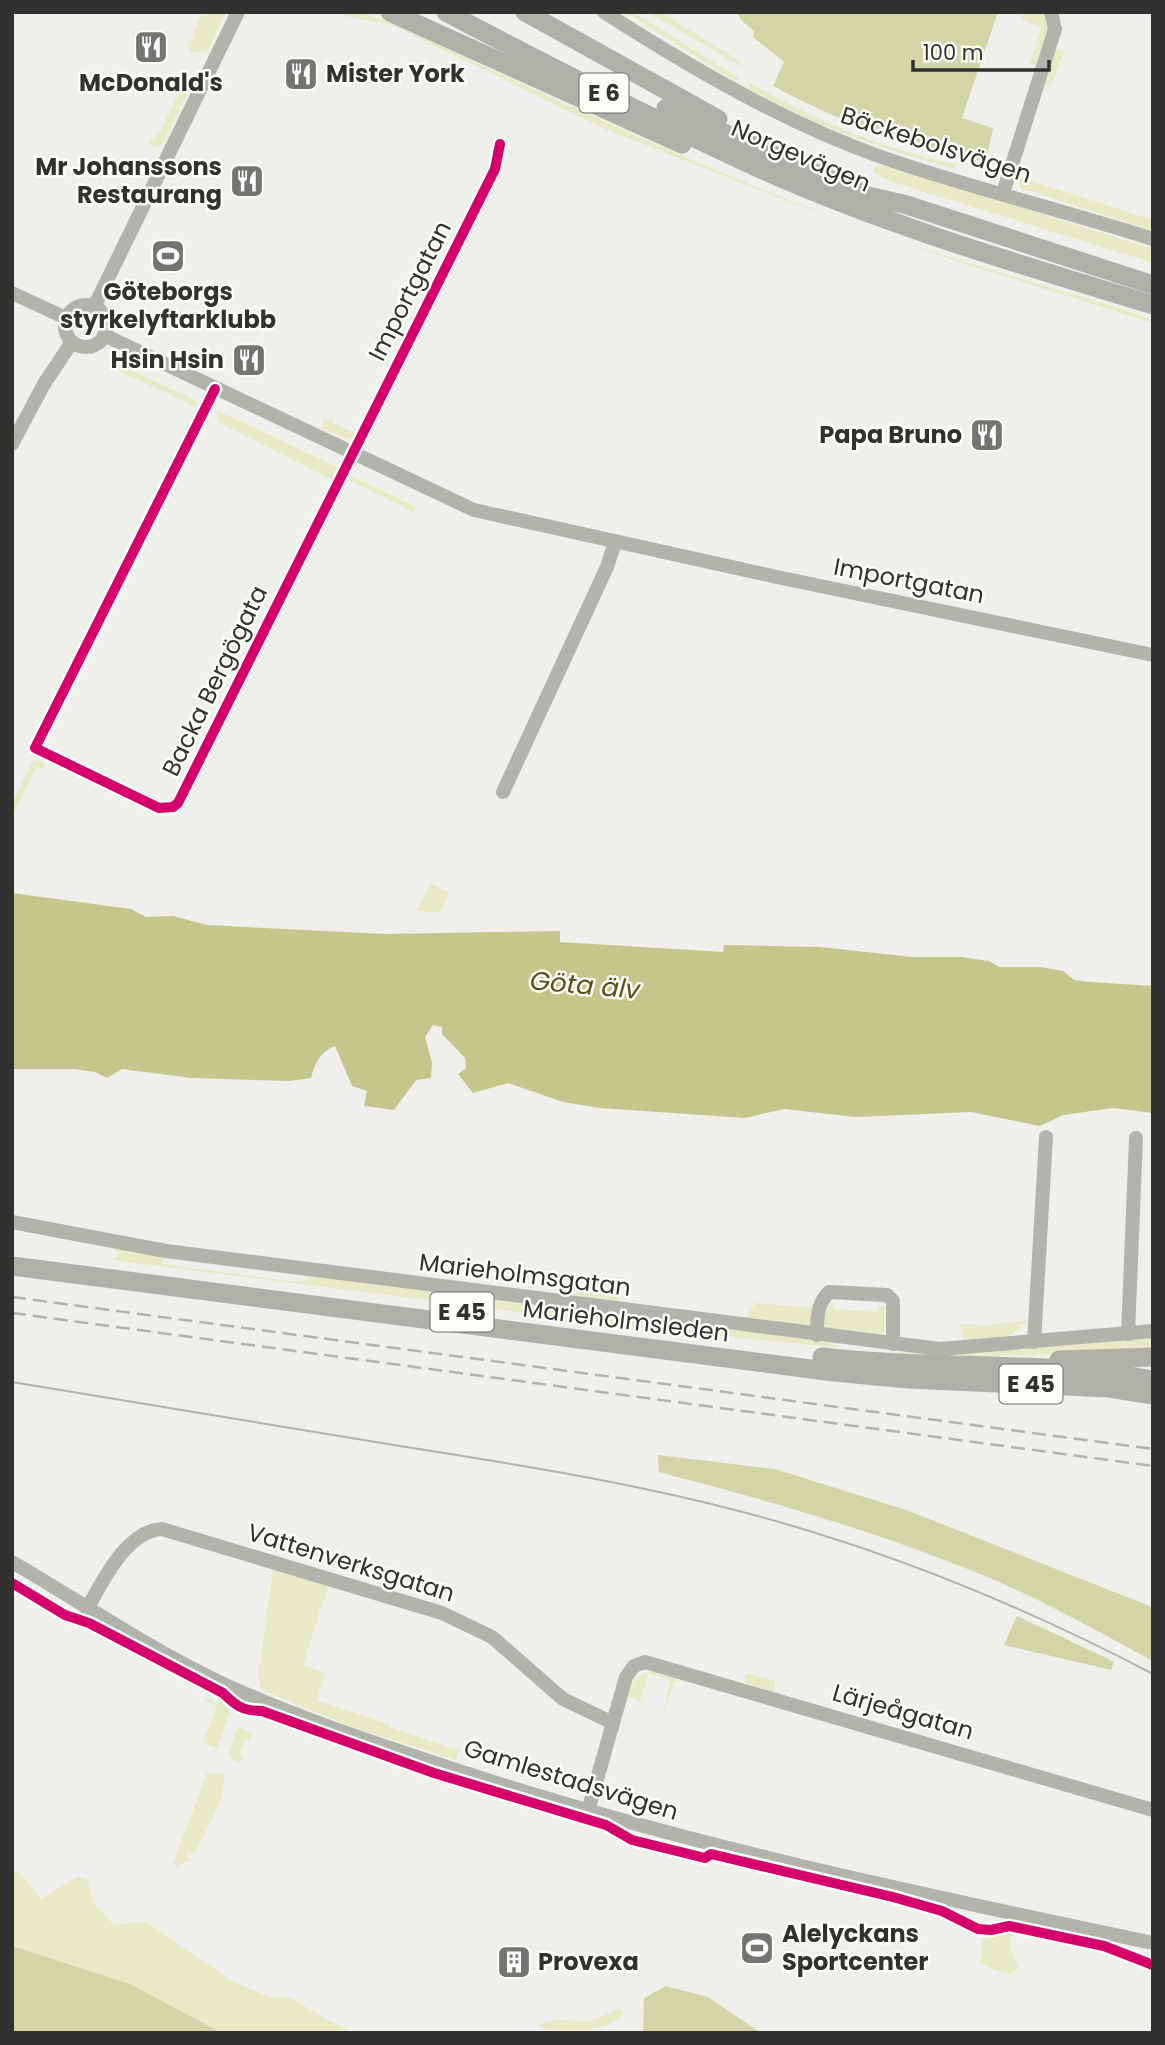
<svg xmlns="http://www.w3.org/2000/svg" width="1165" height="2045" font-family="Poppins,sans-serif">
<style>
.green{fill:#e7eac4}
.forest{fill:#d2d6a6}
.water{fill:#c3c78b}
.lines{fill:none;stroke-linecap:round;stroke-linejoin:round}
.minor{stroke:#b2b3aa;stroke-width:14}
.highway{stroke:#b0b0a9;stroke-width:19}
.tram{stroke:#b2b3ac;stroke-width:2}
.rail{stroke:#b2b3ac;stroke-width:2.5;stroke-dasharray:14 7;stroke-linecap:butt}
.cycleway-casing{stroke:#fdfef8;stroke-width:15}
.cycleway{stroke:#d6006c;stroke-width:10}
.labels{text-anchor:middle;stroke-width:5;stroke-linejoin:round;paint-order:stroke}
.shield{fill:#fdfef8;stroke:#6e6e6b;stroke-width:2}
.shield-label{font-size:23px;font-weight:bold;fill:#31312f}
.poi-label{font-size:24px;font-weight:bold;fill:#31312f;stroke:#fdfef8;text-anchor:start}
.street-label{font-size:24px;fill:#31312f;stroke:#fdfef8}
.water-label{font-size:26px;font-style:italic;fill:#525517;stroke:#fdfef8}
</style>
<rect width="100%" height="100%" fill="#eff0ec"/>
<!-- green -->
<g class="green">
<path d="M203 12H225L208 51 191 53 188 45 189 40 193 41 195 36 193 34Z"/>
<path d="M343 12H361L398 26C555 99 711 174 875 232 960 262 1046 285 1131 312L1153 320V323L962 263 777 197 605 129 392 25 345 16Z"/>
<path d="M625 12H633L739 78 735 81Z"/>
<path d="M647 12H660L738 60 743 67Z"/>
<path d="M1023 12H1043L1051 23 1038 65 1030 64 1042 27 1021 20Z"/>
<path d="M1056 49 1064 51 1050 88 1045 87Z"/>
<path d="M189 73 194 80 164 142 159 147H153L149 141 159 134Z"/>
<path d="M750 83C815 120 882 149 955 164V169C883 149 813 126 748 88Z"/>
<path d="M876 165 898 169 1153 249V263L889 181 873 172Z"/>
<path d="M1016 176 1153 220V231L1021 188Z"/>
<path d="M112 361 195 400 198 408 107 365Z"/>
<path d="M217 411 229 416 339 468 332 480 218 422Z"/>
<path d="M334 413 332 422 355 433 351 441 321 428 324 418 331 421Z"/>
<path d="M347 475 406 502 415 508 414 512 345 478Z"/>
<path d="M34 759 46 764 43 769 37 767 12 817V803Z"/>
<path d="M431 883 449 893 440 912 416 911Z"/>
<path d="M111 1247 177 1259 164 1258 162 1264 297 1282 309 1280 300 1274 821 1340 843 1348 660 1330 128 1262 113 1260 120 1254Z"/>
<path d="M579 1283C589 1290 607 1292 618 1287L619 1302 578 1298 574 1287Z"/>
<path d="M832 1302 834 1309 878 1312 879 1306H885L884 1334 825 1328 824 1317Z"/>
<path d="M755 1303 812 1308 810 1326 745 1320Z"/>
<path d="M1028 1320 1009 1337 964 1342 960 1324 988 1325Z"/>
<path d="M1153 1335V1348C1066 1355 977 1359 890 1352L968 1353Z"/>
<path d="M273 1570 328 1585 303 1665 325 1672 317 1701 390 1724 389 1727 454 1749 460 1747 456 1760 349 1726 260 1689 259 1671Z"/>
<path d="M657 1672 681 1681H674L661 1723 671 1680 648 1674 640 1699 647 1703 628 1697C632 1681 640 1670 657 1672Z"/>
<path d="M750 1674 775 1681V1692L745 1684 746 1676Z"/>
<path d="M207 1698 218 1703 221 1698 231 1707 217 1749 203 1743 217 1706 205 1700Z"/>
<path d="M240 1728 252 1733 250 1740 245 1739 239 1756 243 1758 240 1763 233 1761 229 1754 236 1730Z"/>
<path d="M207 1773 224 1774C229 1790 203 1840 193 1855L187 1851 189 1860 177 1866 173 1864Z"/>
<path d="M12 1871 21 1874 41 1899 77 1877 88 1880 93 1903 114 1925 146 1922 232 1981 270 1997 290 1998 352 2033H222L130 1984 12 1946Z"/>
<path d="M1003 1929 1013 1930 1010 1949 1018 1967 1011 1974 996 1971 980 1962 984 1934Z"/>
<path d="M619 2009 624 2012C613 2034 561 2032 541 2028L539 2024 554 2020 591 2021Z"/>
</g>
<!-- forest -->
<g class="forest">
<path d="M737 12H998L962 118 993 128 986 162C907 147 844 124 773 86L784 62 753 37 754 31 741 20Z"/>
<path d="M658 1455 775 1469 909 1511 1142 1603 1153 1608V1661C1102 1634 1050 1604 997 1581 888 1535 774 1502 659 1472Z"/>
<path d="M1017 1616 1102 1656 1114 1662 1111 1670 1004 1645Z"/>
<path d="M12 1946 130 1984 222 2033H12Z"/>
<path d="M666 1986 708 1997 761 2033H643L644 1998Z"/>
</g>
<!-- water -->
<path class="water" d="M12 893 131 909 146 917 173 916 207 925 385 934 560 931V942L723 952 724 945 820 947 913 957H961L989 961 999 967H1040L1063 971 1074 980 1090 982 1153 986V1113L1113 1108 1063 1115 1040 1126 971 1112 856 1117 784 1109 745 1118 600 1108 563 1102 508 1083 473 1093 458 1074 466 1068 465 1058 442 1034V1027L433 1025 425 1037 432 1063 431 1078 416 1080 394 1110 364 1106 367 1091 352 1086 335 1046C320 1052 315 1063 311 1078L289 1081 192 1078 122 1069 107 1078 95 1072 75 1069H12Z"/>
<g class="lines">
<!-- minor -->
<g class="minor">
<path d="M604 12C693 69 787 124 887 159 975 189 1065 211 1153 239"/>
<path d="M1003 193 1055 29 1051 12"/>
<path d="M12 293 66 318"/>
<circle cx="86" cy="326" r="21"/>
<path d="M94 307 238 12"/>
<path d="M104 335 474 510 777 577 1153 655"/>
<path d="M215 389 35 748 159 808 173 807 178 803 495 169 500 144"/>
<path d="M12 444 44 384 72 342"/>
<path d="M503 792 607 567 615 542"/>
<path d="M12 1222 166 1251 940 1349 1153 1331"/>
<path d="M1128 1334 1136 1138"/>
<path d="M817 1335C817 1318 817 1304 829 1292L887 1295 893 1301V1344"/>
<path d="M1034 1342 1046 1137"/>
<path d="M12 1562C81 1602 146 1647 217 1681 296 1718 380 1745 462 1772 688 1846 920 1894 1153 1943"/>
<path d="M87 1609C103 1581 126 1531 162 1529L442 1613 492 1637 563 1699 611 1722"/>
<path d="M588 1811 626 1677 634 1666 645 1662 1153 1810"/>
</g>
<!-- highway -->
<g class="highway">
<path d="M390 12 682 144"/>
<path d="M446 12C550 67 656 121 763 170 888 226 1022 265 1153 305"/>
<path d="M525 12 718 119"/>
<path d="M666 108 868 196 907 205 1153 285"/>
<path d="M12 1266 834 1372 908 1379 1109 1388 1153 1395"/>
<path d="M822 1357C932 1370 1044 1360 1153 1380"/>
<path d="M1059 1360 1153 1357"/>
</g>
<!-- tram -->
<path class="tram" d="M12 1382C142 1403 271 1425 400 1446 527 1466 654 1486 779 1522 908 1559 1033 1611 1153 1674"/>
<!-- rail -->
<g class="rail">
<path d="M12 1297 1153 1449"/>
<path d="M12 1313 1153 1466"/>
</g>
<!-- cycleway casing -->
<g class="cycleway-casing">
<g id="cycleway">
<path d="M215 389 35 748 159 808 173 807 178 803 495 169 500 144"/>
<path d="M12 1583 65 1615 89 1623 223 1693C236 1706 243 1711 262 1711L434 1773 606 1825 632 1840 705 1858 711 1854 893 1897 942 1911 978 1929 991 1930 1009 1926 1104 1946 1153 1965"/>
</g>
</g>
<!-- cycleway -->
<use href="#cycleway" class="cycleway"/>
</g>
<!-- icons -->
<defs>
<g id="restaurant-square" transform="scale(1.75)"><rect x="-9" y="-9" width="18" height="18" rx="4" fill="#747471" stroke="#fdfef8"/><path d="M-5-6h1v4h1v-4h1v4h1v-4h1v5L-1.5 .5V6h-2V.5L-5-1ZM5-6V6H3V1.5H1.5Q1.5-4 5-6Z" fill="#fff"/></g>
<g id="stadium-square" transform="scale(1.75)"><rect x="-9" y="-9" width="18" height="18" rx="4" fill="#747471" stroke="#fdfef8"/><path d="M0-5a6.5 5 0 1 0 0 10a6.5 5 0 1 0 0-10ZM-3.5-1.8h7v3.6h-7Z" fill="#fff"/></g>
<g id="building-square" transform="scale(1.75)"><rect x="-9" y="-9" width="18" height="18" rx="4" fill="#747471" stroke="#fdfef8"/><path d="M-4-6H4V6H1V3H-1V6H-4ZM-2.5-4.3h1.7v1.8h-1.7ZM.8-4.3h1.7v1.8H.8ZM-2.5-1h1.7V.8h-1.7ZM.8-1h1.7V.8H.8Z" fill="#fff"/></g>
</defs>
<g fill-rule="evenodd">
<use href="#restaurant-square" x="151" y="47"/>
<use href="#restaurant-square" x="301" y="74"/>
<use href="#restaurant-square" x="247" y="181"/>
<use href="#stadium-square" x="168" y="256"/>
<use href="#restaurant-square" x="249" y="360"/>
<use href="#restaurant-square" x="987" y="435"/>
<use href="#stadium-square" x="757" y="1948"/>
<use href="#building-square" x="514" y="1962"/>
</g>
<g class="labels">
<!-- shield labels -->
<g class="shield">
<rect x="579.5" y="73.5" width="49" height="39" rx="5"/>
<rect x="430.5" y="1292.5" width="63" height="39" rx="5"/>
<rect x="999.5" y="1364.5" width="63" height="39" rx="5"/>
</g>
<g class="shield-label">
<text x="604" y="101">E 6</text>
<text x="462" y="1320">E 45</text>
<text x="1031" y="1392">E 45</text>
</g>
<!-- poi labels -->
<g class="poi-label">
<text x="326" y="82">Mister York</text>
<text x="151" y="91" text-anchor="middle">McDonald's</text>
<text x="222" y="175" text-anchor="end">Mr Johanssons<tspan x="222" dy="28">Restaurang</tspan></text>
<text x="168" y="300" text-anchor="middle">Göteborgs<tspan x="168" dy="28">styrkelyftarklubb</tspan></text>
<text x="224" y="368" text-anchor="end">Hsin Hsin</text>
<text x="962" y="443" text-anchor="end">Papa Bruno</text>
<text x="782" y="1942">Alelyckans<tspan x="782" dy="28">Sportcenter</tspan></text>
<text x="538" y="1970">Provexa</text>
</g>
<!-- street labels -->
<g class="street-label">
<text transform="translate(936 145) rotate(18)" y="8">Bäckebolsvägen</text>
<text transform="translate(801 156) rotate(23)" y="8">Norgevägen</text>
<text transform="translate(410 291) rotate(-63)" y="8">Importgatan</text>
<text transform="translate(909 581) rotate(11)" y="8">Importgatan</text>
<text transform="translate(215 681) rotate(-64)" y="8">Backa Bergögata</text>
<text transform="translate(525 1275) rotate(7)" y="8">Marieholmsgatan</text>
<text transform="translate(626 1321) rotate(7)" y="8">Marieholmsleden</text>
<text transform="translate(351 1563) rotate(17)" y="8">Vattenverksgatan</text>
<text transform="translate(903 1712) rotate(16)" y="8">Lärjeågatan</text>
<text transform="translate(571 1780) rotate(17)" y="8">Gamlestadsvägen</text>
</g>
<!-- water labels -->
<g class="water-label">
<text transform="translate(585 985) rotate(5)" y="9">Göta älv</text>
</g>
</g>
<!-- border -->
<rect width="1165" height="2045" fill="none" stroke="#31312f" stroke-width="28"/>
<!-- scale -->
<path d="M913 60v10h136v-10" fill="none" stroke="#31312f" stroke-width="3.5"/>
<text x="923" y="60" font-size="21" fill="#31312f" stroke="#fdfef8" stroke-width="5" paint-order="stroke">100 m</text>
</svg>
